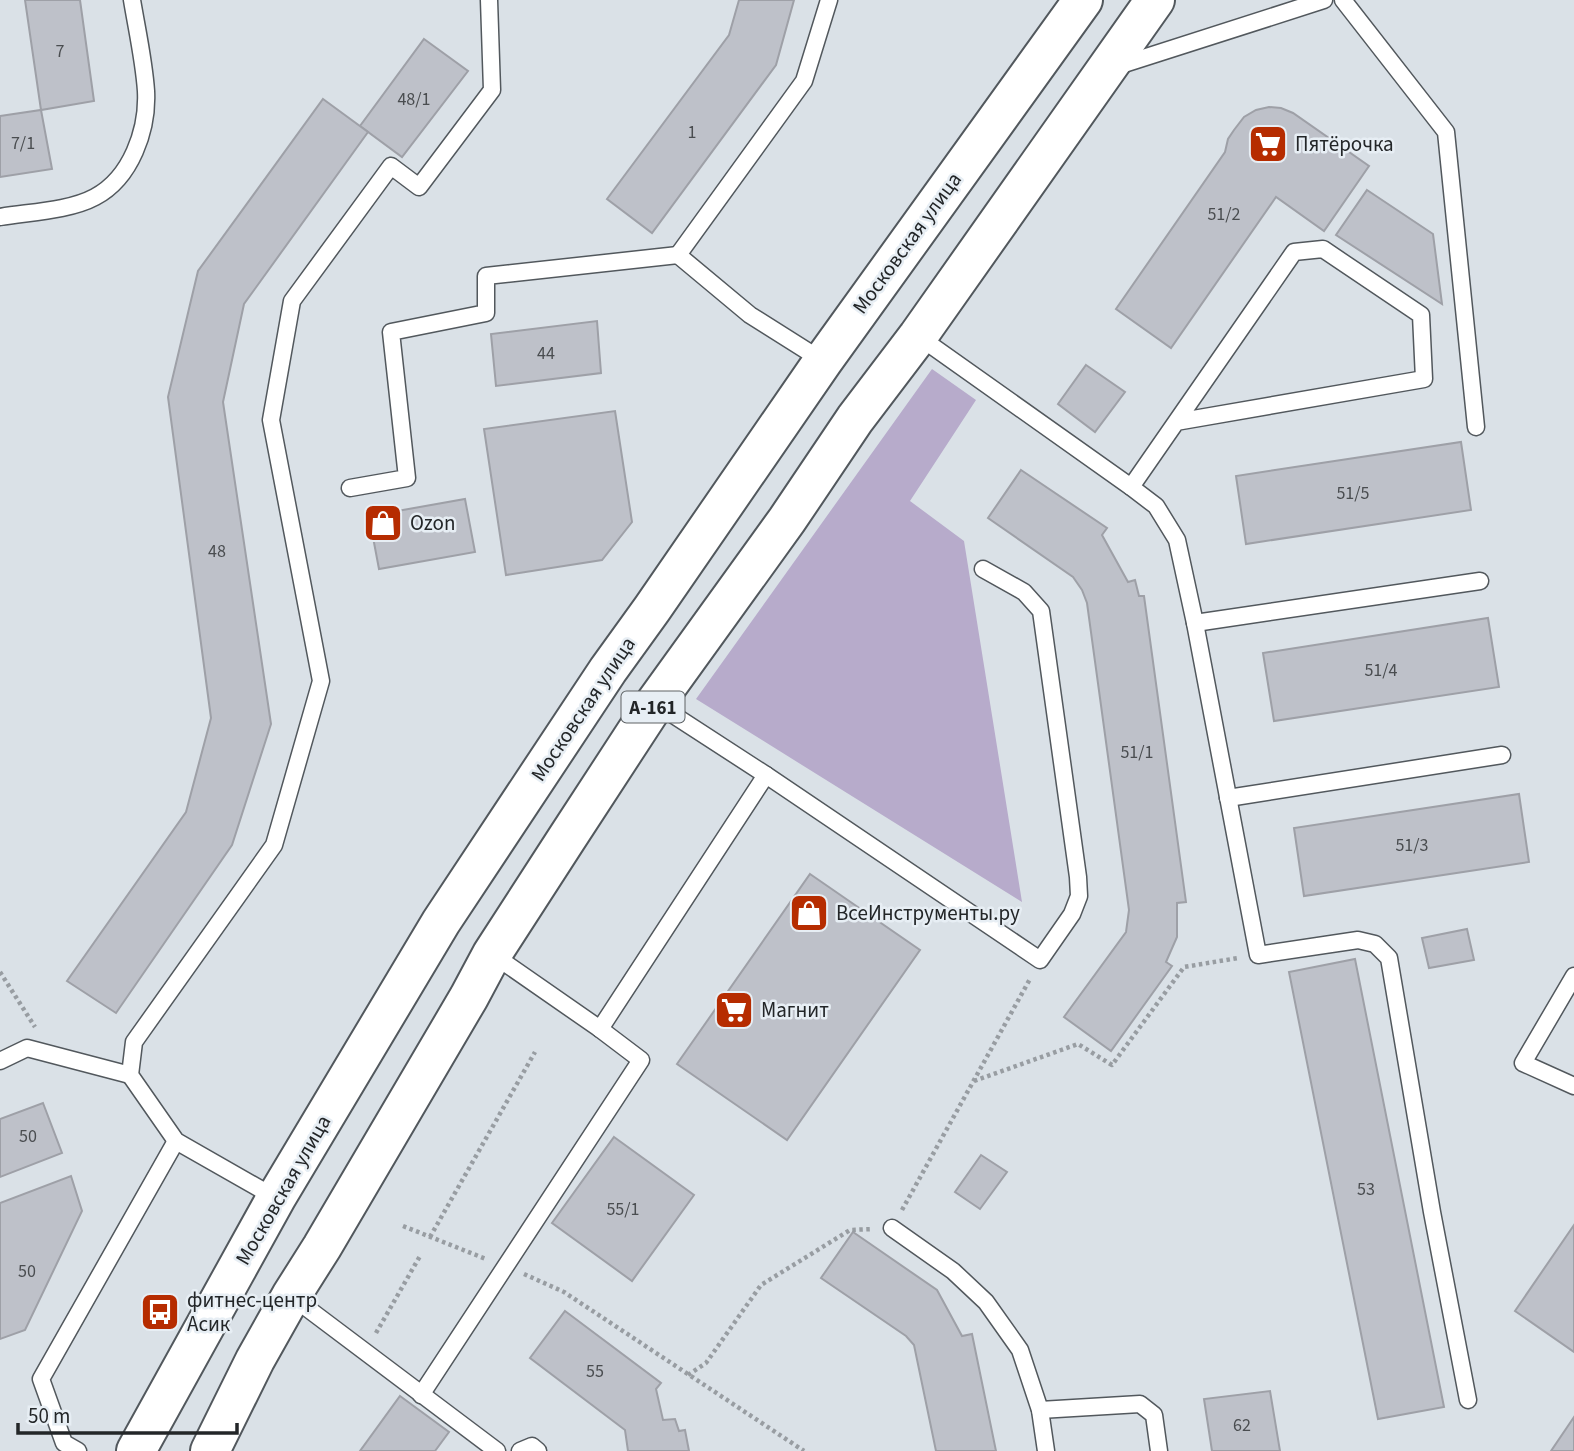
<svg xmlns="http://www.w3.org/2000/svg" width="1574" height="1451" font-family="'Source Sans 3',sans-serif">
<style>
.green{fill:#b7abcb}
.building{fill:#bec1c9;stroke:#9ea0a7;stroke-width:2}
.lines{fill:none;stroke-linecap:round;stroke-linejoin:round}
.lane-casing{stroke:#52585d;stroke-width:19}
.highway-casing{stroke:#52585d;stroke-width:42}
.path{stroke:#989da2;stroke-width:4.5;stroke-dasharray:3.5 3.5;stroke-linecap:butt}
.lane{stroke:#fff;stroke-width:16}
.highway{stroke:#fff;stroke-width:38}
.labels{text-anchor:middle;stroke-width:5;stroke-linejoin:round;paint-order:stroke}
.number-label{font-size:18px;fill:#4a4d50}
.shield{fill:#e7eef4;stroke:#5e6265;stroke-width:2}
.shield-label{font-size:19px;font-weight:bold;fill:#232628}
.poi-label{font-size:21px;fill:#232628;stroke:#e7eef4;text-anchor:start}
.street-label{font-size:21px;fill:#232628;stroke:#e7eef4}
</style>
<rect width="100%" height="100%" fill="#dae1e7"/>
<!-- green -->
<path class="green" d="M932 369 976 400 910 501 964 541 1022 902 696 699Z"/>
<!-- building -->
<g class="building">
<path d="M25 0H80L94 101 41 110Z"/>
<path d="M739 0H794L776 65 652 233 607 199 729 35Z"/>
<path d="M424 39 468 71 402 157 360 126Z"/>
<path d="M323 99 368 132 244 304 223 402 271 724 232 845 116 1013 67 981 186 812 211 718 168 397 198 271Z"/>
<path d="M1269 107 1281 108 1293 113 1369 166 1324 231 1276 197 1171 348 1116 309 1225 152 1228 139 1234 130 1244 117 1256 110Z"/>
<path d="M41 110 52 169 0 177V116Z"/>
<path d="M1367 190 1433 234 1442 304 1336 235Z"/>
<path d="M597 321 601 373 496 386 491 334Z"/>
<path d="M1086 365 1125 392 1095 432 1058 404Z"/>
<path d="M615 411 632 522 602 560 506 575 484 429Z"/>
<path d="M1461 442 1471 510 1246 544 1236 476Z"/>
<path d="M1021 470 1107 528 1102 535 1128 582 1135 580 1139 596H1144L1186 902 1177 903V937L1166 962 1172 966 1111 1051 1064 1017 1126 932 1129 910 1087 603 1082 590 1073 577 988 518Z"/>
<path d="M465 499 475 552 379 569 369 516Z"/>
<path d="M1488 618 1499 687 1274 721 1263 653Z"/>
<path d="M1519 794 1529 862 1304 896 1294 828Z"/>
<path d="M810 874 920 950 787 1140 677 1064Z"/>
<path d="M1467 929 1474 960 1429 968 1422 938Z"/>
<path d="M1355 959 1444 1407 1378 1419 1289 972Z"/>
<path d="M43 1103 62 1153 0 1177V1119Z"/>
<path d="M614 1137 694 1195 632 1281 552 1223Z"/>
<path d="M981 1155 1007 1172 980 1209 955 1192Z"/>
<path d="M71 1176 82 1211 25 1330 0 1339V1203Z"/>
<path d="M1574 1225V1352L1515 1311Z"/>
<path d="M853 1232 937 1290 962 1336 972 1334 996 1451H936L914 1345 906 1336 821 1278Z"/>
<path d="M565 1311 661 1383 656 1389 663 1420 675 1419 679 1431 685 1430 689 1451H628L625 1430 530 1358Z"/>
<path d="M1270 1391 1280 1451H1212L1204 1399Z"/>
<path d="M400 1396 449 1432 435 1451H360Z"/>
<path d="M1574 1417V1451H1551Z"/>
</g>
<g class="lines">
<!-- lane casing -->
<g class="lane-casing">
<g id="lane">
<path d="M1343 0 1446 132 1476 427"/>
<path d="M1118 66 1324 0"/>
<path d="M0 217C29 212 69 211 95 197 131 178 148 130 146 91 144 61 137 30 132 0"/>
<path d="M918 336 1131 487 1156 506 1177 540 1195 623 1258 955 1358 940 1375 944 1389 958 1432 1212 1468 1400"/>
<path d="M823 361 750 315 678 255 804 81 829 0"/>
<path d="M1131 487 1294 252 1323 249 1421 315 1424 379 1176 422"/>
<path d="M350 488 407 478 391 332 486 313V276L678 255"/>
<path d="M1195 623 1480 581"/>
<path d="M655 703 766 775 1040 960 1072 914 1079 896 1078 877 1041 611 1024 592 983 569"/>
<path d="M1228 798 1502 755"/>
<path d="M1574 976 1523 1063 1574 1086"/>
<path d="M600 1029 766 775"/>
<path d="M0 1061 27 1048 130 1075"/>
<path d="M276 1198 176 1141 130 1075 134 1042 274 845 321 681 271 420 292 301 391 166 419 187 492 90 489 0"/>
<path d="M892 1228 953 1271 986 1302 1020 1350 1040 1410 1046 1451"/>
<path d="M291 1296 497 1451"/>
<path d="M421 1395 641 1060 600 1029 492 954"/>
<path d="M1040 1410 1140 1404 1154 1415 1159 1451"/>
<path d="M78 1451 64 1443 41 1379 176 1141"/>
<path d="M520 1451 532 1446 538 1451"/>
</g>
</g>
<!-- highway casing -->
<g class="highway-casing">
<g id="highway">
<path d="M136 1451 276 1198 441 922 608 670 652 609 823 361 1083 0"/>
<path d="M210 1451 255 1360 291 1296 322 1247 469 997 492 954 567 838 655 703 787 520 855 419 918 336 1155 0"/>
</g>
</g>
<!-- path -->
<g class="path">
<path d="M0 972 35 1027"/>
<path d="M974 1081 1078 1044 1112 1065 1184 967 1238 958"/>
<path d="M902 1210 1030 979"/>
<path d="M403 1226 486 1259"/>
<path d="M430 1237 535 1052"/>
<path d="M524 1274 564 1292 804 1451"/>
<path d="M376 1333 420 1256"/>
<path d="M688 1375 706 1363 761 1285 850 1230 873 1229"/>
</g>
<!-- lane -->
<use href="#lane" class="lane"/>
<!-- highway -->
<use href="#highway" class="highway"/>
</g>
<!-- icons -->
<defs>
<g id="supermarket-square" transform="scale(2.0125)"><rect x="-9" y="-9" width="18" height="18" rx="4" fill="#b62c00" stroke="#e7eef4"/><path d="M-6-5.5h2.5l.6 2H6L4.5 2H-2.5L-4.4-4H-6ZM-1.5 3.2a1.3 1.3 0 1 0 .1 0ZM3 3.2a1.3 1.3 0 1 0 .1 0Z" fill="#fff"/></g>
<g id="shop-square" transform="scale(2.0125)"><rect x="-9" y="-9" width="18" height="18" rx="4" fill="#b62c00" stroke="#e7eef4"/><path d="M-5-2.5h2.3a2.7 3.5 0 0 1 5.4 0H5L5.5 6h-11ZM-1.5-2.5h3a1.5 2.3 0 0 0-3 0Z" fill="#fff"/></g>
<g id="bus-square" transform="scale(2.0125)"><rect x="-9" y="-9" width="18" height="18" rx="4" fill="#b62c00" stroke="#e7eef4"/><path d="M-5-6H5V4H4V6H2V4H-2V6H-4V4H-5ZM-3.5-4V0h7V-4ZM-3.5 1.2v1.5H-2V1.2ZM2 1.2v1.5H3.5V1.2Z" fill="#fff"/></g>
</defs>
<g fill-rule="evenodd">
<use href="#supermarket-square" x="1268" y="144"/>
<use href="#shop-square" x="383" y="523"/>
<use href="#shop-square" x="809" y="913"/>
<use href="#supermarket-square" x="734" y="1010"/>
<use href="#bus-square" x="160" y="1312"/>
</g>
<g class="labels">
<!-- number labels -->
<g class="number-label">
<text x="60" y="57">7</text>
<text x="414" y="105">48/1</text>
<text x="692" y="138">1</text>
<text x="23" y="149">7/1</text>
<text x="1224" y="220">51/2</text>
<text x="546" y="359">44</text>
<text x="1353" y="499">51/5</text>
<text x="217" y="557">48</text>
<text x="1381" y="676">51/4</text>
<text x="1137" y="758">51/1</text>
<text x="1412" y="851">51/3</text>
<text x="28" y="1142">50</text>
<text x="1366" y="1195">53</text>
<text x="623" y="1215">55/1</text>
<text x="27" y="1277">50</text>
<text x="595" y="1377">55</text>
<text x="1242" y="1431">62</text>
</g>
<!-- shield labels -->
<rect class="shield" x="621.5" y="691.5" width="63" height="31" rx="5"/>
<g class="shield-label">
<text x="653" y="714">А-161</text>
</g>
<!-- poi labels -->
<g class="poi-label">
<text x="1295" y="151">Пятёрочка</text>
<text x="410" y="530">Ozon</text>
<text x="836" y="920">ВсеИнструменты.ру</text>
<text x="761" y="1017">Магнит</text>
<text x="187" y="1307">фитнес-центр<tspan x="187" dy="24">Асик</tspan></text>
</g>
<!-- street labels -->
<g class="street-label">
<text transform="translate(907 243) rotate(-54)" y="7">Московская улица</text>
<text transform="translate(583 709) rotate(-56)" y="7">Московская улица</text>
<text transform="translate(283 1190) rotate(-60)" y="7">Московская улица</text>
</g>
</g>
<!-- scale -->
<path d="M18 1423v10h219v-10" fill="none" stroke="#232628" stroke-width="3.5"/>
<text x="28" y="1423" font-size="21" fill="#232628" stroke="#e7eef4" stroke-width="5" paint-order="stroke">50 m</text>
</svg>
